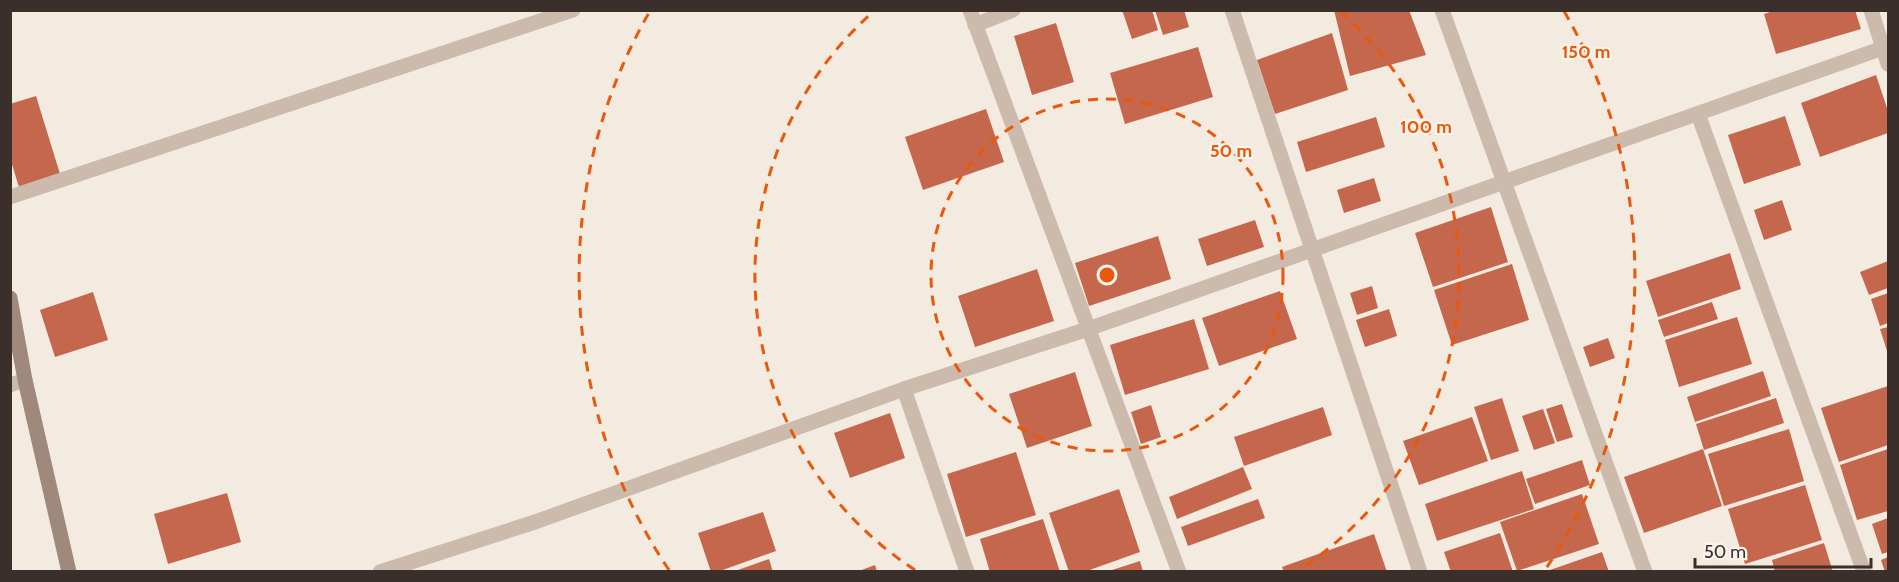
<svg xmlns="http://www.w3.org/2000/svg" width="1899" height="582" font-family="Cabin,sans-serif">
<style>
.building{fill:#c4674d}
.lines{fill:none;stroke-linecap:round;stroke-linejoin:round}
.street{stroke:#ccbaac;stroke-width:15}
.secondary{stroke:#9f897d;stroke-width:15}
.ring{fill:none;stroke:#e8590c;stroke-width:3;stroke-dasharray:10 8}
.centre{fill:#e8590c;stroke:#faf4ed;stroke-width:3}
.ring-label{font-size:18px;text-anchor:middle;font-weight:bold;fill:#e8590c;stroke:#faf4ed;stroke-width:4.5;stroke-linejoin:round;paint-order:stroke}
</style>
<rect width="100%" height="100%" fill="#f3eae0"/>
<!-- building -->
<g class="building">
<path d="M1122 10H1152L1158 30 1132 39Z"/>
<path d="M1155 10H1184L1189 27 1163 35Z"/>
<path d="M1334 10H1409L1426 55 1350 76Z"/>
<path d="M1776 10H1855L1861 29 1776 54 1764 14Z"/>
<path d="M1056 23 1074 82 1032 95 1014 36Z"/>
<path d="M1332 33 1348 90 1275 114 1257 60Z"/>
<path d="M1198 47 1213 97 1125 124 1110 73Z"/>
<path d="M1876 75 1888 111V133L1820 157 1801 103Z"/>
<path d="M36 96 60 174 19 187 10 158V104Z"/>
<path d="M986 109 1004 162 923 190 905 137Z"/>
<path d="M1785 116 1801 165 1744 184 1728 135Z"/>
<path d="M1376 117 1385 147 1306 172 1297 142Z"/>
<path d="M1374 178 1381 201 1344 213 1337 190Z"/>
<path d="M1782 200 1792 230 1764 240 1754 210Z"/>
<path d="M1491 207 1508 262 1433 287 1415 233Z"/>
<path d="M1255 220 1264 247 1207 266 1198 239Z"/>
<path d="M1158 236 1171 279 1089 306 1075 263Z"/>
<path d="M1730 253 1741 289 1658 317 1646 281Z"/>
<path d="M1888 261V288L1869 295 1860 272Z"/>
<path d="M1512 264 1529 320 1452 345 1434 290Z"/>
<path d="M1037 269 1054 321 975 347 958 296Z"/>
<path d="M1372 286 1378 308 1357 315 1350 293Z"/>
<path d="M1280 291 1297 339 1219 366 1202 318Z"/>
<path d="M93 292 108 340 55 357 40 310Z"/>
<path d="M1888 293V323L1880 326 1871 299Z"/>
<path d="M1712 302 1718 319 1664 337 1658 320Z"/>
<path d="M1389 309 1397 336 1365 347 1356 320Z"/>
<path d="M1737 317 1752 364 1679 387 1665 340Z"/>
<path d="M1194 319 1209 369 1125 395 1110 345Z"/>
<path d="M1888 327V354L1880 329Z"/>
<path d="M1608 338 1615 358 1590 367 1583 347Z"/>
<path d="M1763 371 1771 396 1695 422 1687 397Z"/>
<path d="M1075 372 1092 426 1027 448 1009 394Z"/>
<path d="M1888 386V445L1839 462 1821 408Z"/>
<path d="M1502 398 1519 451 1491 460 1474 407Z"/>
<path d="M1776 398 1784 423 1704 450 1696 424Z"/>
<path d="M1562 404 1573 437 1557 442 1546 409Z"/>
<path d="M1151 405 1161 437 1141 444 1131 412Z"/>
<path d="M1323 407 1332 435 1244 466 1234 437Z"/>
<path d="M1543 409 1555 443 1534 450 1522 416Z"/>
<path d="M890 413 905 458 850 478 834 433Z"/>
<path d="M1472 417 1488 461 1419 485 1403 441Z"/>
<path d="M1789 429 1804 481 1724 506 1708 454Z"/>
<path d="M1703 449 1722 506 1644 533 1624 477Z"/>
<path d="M1888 449V511L1857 520 1840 465Z"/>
<path d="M1016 452 1036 515 966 537 947 474Z"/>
<path d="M1582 460 1590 485 1535 504 1526 479Z"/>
<path d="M1243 467 1252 489 1177 519 1169 497Z"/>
<path d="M1522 471 1534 509 1437 541 1425 504Z"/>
<path d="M1805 485 1822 540 1745 564 1728 509Z"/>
<path d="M1119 489 1140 552 1084 572H1069L1049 513Z"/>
<path d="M227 493 241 542 168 564 154 514Z"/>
<path d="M1582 494 1599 544 1517 571 1500 522Z"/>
<path d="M1258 499 1265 518 1188 546 1181 527Z"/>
<path d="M763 512 776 551 717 572H711L698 533Z"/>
<path d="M1888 518V552L1882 554 1872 524Z"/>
<path d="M1043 519 1060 572H990L980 539Z"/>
<path d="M1500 533 1513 572H1451L1444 552Z"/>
<path d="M1374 534 1387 572H1284L1282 567Z"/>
<path d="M1824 543 1833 572H1775L1772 560Z"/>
<path d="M1602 552 1609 572H1547V571Z"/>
<path d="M1888 557V572H1885L1881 560Z"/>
<path d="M769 559 773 572H735V571Z"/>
<path d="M1140 561 1143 572H1109V571Z"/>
<path d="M875 565 877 572H859V571Z"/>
</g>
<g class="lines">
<!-- street -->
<g class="street">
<path d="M970 10 1179 572"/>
<path d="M1232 10 1420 572"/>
<path d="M1442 10 1645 572"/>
<path d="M1871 10 1883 48 1888 46"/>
<path d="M975 25 1013 10"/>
<path d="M1698 114 1864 572"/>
<path d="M10 197 573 10"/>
<path d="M10 385 25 380"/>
<path d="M380 572 535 522 904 389"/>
<path d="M967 572 904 389 1088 329 1883 48 1888 64"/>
</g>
<!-- secondary -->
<path class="secondary" d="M10 298 25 380 69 572"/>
</g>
<!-- distance rings -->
<g class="ring">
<circle cx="1107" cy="275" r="176"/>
<path d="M915 570A352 352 0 0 1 874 11M1340 11A352 352 0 0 1 1299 570"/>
<path d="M669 570A528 528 0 0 1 650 11M1564 11A528 528 0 0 1 1545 570"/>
</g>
<circle cx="1107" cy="275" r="9" class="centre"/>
<g class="ring-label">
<text x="1586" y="58">150 m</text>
<text x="1426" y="133">100 m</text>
<text x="1231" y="157">50 m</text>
</g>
<!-- border -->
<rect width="1899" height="582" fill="none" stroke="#3a2f2b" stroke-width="24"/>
<!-- scale -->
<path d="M1695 558v9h176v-9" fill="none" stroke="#3a2f2b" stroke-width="3"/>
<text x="1704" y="558" font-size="18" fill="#3a2f2b" stroke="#faf4ed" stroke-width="4.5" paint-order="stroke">50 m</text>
</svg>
